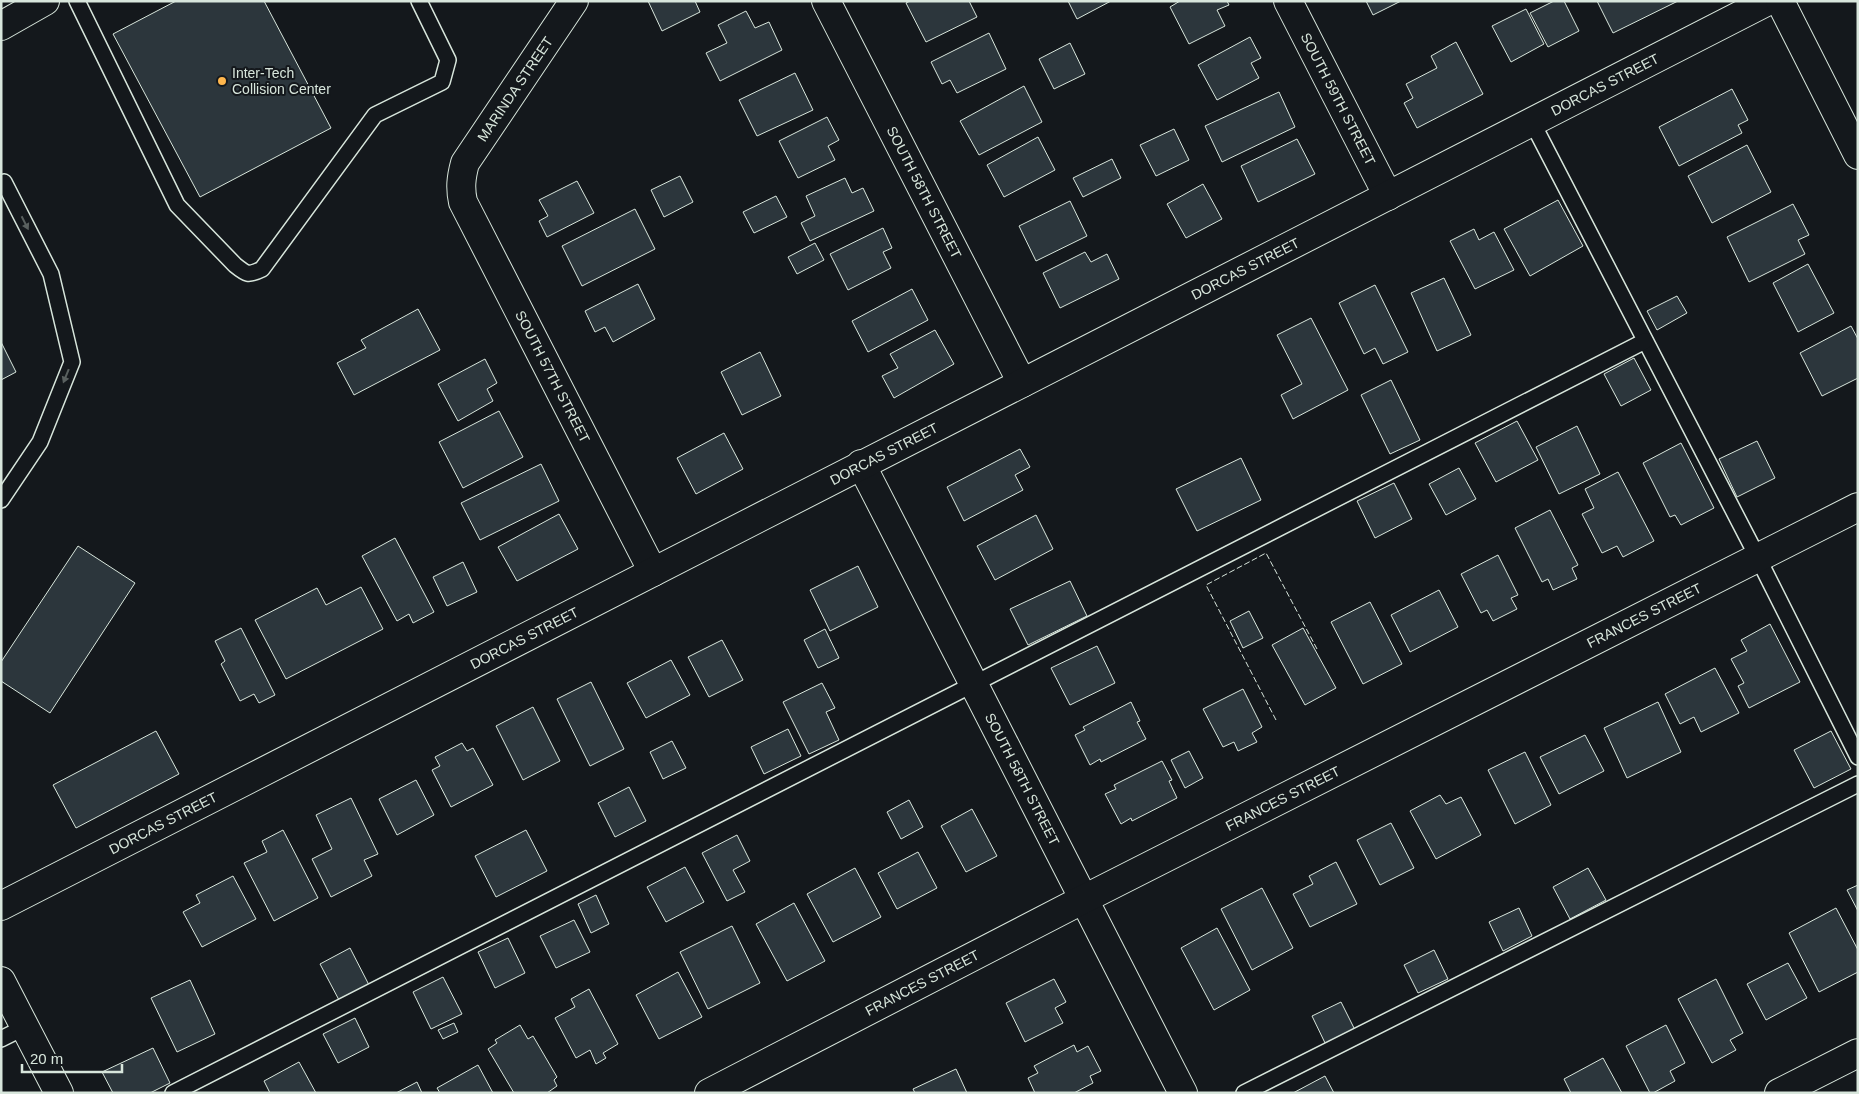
<svg xmlns="http://www.w3.org/2000/svg" width="1859" height="1094" font-family="Arial,sans-serif">
<style>
.building{fill:#2c363c;stroke:#d8e6dc}
.lines{fill:none;stroke-linecap:round;stroke-linejoin:round}
.service-casing{stroke:#d8e6dc;stroke-width:18}
.minor-casing{stroke:#d8e6dc;stroke-width:30}
.secondary-casing{stroke:#d8e6dc;stroke-width:30}
.primary-casing{stroke:#d8e6dc;stroke-width:30}
.service{stroke:#14181c;stroke-width:15}
.minor{stroke:#14181c;stroke-width:28}
.secondary{stroke:#14181c;stroke-width:28}
.primary{stroke:#14181c;stroke-width:28}
.fence{stroke:#d8e6dc;stroke-width:1;stroke-dasharray:6 2.5;stroke-linecap:butt}
.oneway{fill:#59605f}
.poi-dot{fill:#ffb74d;stroke:#14181c;stroke-width:2}
.labels{text-anchor:middle;stroke-width:4;stroke-linejoin:round;paint-order:stroke}
.poi-label{font-size:14px;fill:#d8e6dc;stroke:#14181c;text-anchor:start}
.street-label{font-size:14px;fill:#d8e6dc;stroke:#14181c}
</style>
<rect width="100%" height="100%" fill="#14181c"/>
<!-- building -->
<g class="building">
<path d="M176 1H264L331 128 200 197 113 34Z"/>
<path d="M648 1H695L700 12 662 31Z"/>
<path d="M910 1H969L977 17 926 42 906 3Z"/>
<path d="M1068 1H1111L1077 19Z"/>
<path d="M1180 1H1227L1229 5 1217 10 1225 26 1189 44 1170 7Z"/>
<path d="M1366 1H1401L1373 15Z"/>
<path d="M1554 1H1564L1579 31 1548 47 1530 13Z"/>
<path d="M1597 1H1678L1613 33Z"/>
<path d="M1526 9 1544 44 1511 62 1492 26Z"/>
<path d="M746 11 755 28 769 22 782 50 720 81 706 53 727 43 718 25Z"/>
<path d="M989 33 1006 69 957 93 950 80 942 84 931 62Z"/>
<path d="M1250 37 1261 58 1251 63 1259 78 1217 100 1198 65Z"/>
<path d="M1456 42 1483 94 1417 128 1404 103 1413 98 1406 84 1437 68 1431 56Z"/>
<path d="M1070 43 1085 74 1054 89 1039 59Z"/>
<path d="M795 73 813 110 757 136 739 100Z"/>
<path d="M1024 86 1042 122 979 155 960 121Z"/>
<path d="M1732 89 1748 120 1738 125 1742 133 1679 166 1659 127Z"/>
<path d="M1279 92 1295 127 1222 162 1205 126Z"/>
<path d="M827 117 839 140 828 146 835 160 798 178 779 141Z"/>
<path d="M1174 129 1189 160 1156 176 1140 145Z"/>
<path d="M1038 137 1055 170 1004 197 987 165Z"/>
<path d="M1297 139 1315 174 1258 202 1241 166Z"/>
<path d="M1747 145 1771 192 1712 223 1688 176Z"/>
<path d="M1112 159 1121 178 1083 197 1073 178Z"/>
<path d="M680 176 693 202 664 217 651 190Z"/>
<path d="M845 178 852 193 863 188 874 211 810 241 801 223 815 216 806 196Z"/>
<path d="M577 181 594 213 547 237 539 221 548 216 539 200Z"/>
<path d="M1203 184 1222 219 1186 238 1167 204Z"/>
<path d="M776 196 787 217 754 233 743 212Z"/>
<path d="M1558 200 1583 246 1530 276 1504 229Z"/>
<path d="M1070 201 1087 236 1036 261 1019 226Z"/>
<path d="M1793 204 1809 235 1798 240 1805 254 1749 282 1727 237Z"/>
<path d="M635 209 655 249 582 286 562 246Z"/>
<path d="M883 228 892 248 883 252 891 268 848 290 830 254Z"/>
<path d="M1474 229 1479 240 1494 232 1514 270 1475 289 1450 241Z"/>
<path d="M815 243 824 260 797 274 788 257Z"/>
<path d="M1085 252 1091 262 1107 254 1119 279 1060 308 1043 273Z"/>
<path d="M1808 264 1834 313 1798 332 1773 283Z"/>
<path d="M1444 278 1471 335 1437 351 1411 293Z"/>
<path d="M638 284 655 319 613 342 605 327 595 332 585 311Z"/>
<path d="M1375 285 1408 352 1383 364 1375 348 1364 354 1339 303Z"/>
<path d="M912 289 928 320 868 352 852 321Z"/>
<path d="M1677 296 1687 313 1657 330 1647 311Z"/>
<path d="M418 309 440 350 354 395 337 363 366 348 361 340Z"/>
<path d="M1311 318 1348 390 1293 419 1281 395 1302 384 1277 335Z"/>
<path d="M1851 326 1858 339V378L1822 396 1800 353Z"/>
<path d="M935 330 954 364 894 398 882 376 898 368 890 354Z"/>
<path d="M1 342 16 372 1 380Z"/>
<path d="M760 352 781 396 742 415 721 372Z"/>
<path d="M1634 358 1651 390 1621 406 1604 374Z"/>
<path d="M485 359 497 383 487 389 493 401 458 421 438 384Z"/>
<path d="M1391 380 1420 440 1390 454 1361 395Z"/>
<path d="M499 411 523 457 463 488 439 442Z"/>
<path d="M1517 421 1538 460 1496 482 1475 443Z"/>
<path d="M1577 426 1600 474 1559 494 1536 447Z"/>
<path d="M724 433 743 469 696 494 677 458Z"/>
<path d="M1757 441 1775 478 1737 497 1719 459Z"/>
<path d="M1681 443 1714 508 1681 525 1675 515 1670 517 1643 463Z"/>
<path d="M1020 449 1030 467 1015 475 1023 490 964 521 947 487Z"/>
<path d="M1241 458 1261 500 1197 531 1176 489Z"/>
<path d="M541 464 559 501 480 540 461 503Z"/>
<path d="M1459 468 1476 499 1446 515 1429 484Z"/>
<path d="M1618 472 1654 541 1623 557 1617 546 1602 553 1582 514 1594 508 1585 489Z"/>
<path d="M1394 483 1412 519 1375 538 1357 501Z"/>
<path d="M1550 510 1578 565 1572 568 1577 579 1553 590 1548 579 1542 582 1515 528Z"/>
<path d="M559 514 578 549 517 581 498 547Z"/>
<path d="M1036 515 1053 549 995 580 977 546Z"/>
<path d="M395 538 434 612 413 623 409 614 397 621 362 556Z"/>
<path d="M78 546 135 583 50 713 1 681V662Z"/>
<path d="M1498 555 1518 595 1511 598 1517 609 1493 621 1487 610 1481 613 1461 574Z"/>
<path d="M463 562 477 592 447 606 433 577Z"/>
<path d="M858 566 878 607 830 631 810 590Z"/>
<path d="M1070 581 1087 616 1028 645 1010 609Z"/>
<path d="M361 587 383 629 286 679 255 620 317 588 326 605Z"/>
<path d="M1439 590 1458 627 1410 652 1391 615Z"/>
<path d="M1370 602 1402 664 1363 684 1331 622Z"/>
<path d="M1249 611 1263 638 1243 648 1230 621Z"/>
<path d="M1770 624 1800 682 1749 708 1738 686 1744 683 1731 659 1747 651 1741 640Z"/>
<path d="M241 628 275 695 259 703 254 694 240 701 221 664 225 661 215 641Z"/>
<path d="M1303 628 1336 688 1305 705 1272 645Z"/>
<path d="M825 629 839 658 818 668 804 640Z"/>
<path d="M722 640 743 680 709 697 688 657Z"/>
<path d="M1097 646 1115 683 1070 705 1051 668Z"/>
<path d="M671 660 690 695 646 718 627 683Z"/>
<path d="M1715 668 1739 713 1701 732 1694 717 1680 724 1665 694Z"/>
<path d="M591 682 624 749 590 766 557 699Z"/>
<path d="M822 683 835 708 826 712 839 740 809 754 783 702Z"/>
<path d="M1243 689 1262 727 1252 733 1257 742 1238 751 1234 742 1223 747 1203 709Z"/>
<path d="M1131 702 1140 721 1137 722 1146 739 1101 762 1100 759 1090 765 1075 735 1085 730 1083 727Z"/>
<path d="M1658 702 1681 752 1627 778 1604 728Z"/>
<path d="M533 707 560 761 523 780 496 726Z"/>
<path d="M788 729 801 756 764 774 751 747Z"/>
<path d="M156 731 179 774 76 828 53 785Z"/>
<path d="M1831 731 1851 769 1814 788 1794 750Z"/>
<path d="M1585 735 1604 771 1559 794 1540 757Z"/>
<path d="M672 741 686 768 663 779 650 752Z"/>
<path d="M462 743 467 751 473 748 493 785 451 807 432 770 440 766 435 757Z"/>
<path d="M1189 751 1203 778 1185 788 1171 760Z"/>
<path d="M1525 752 1551 805 1515 824 1488 770Z"/>
<path d="M1162 761 1172 780 1169 781 1177 798 1132 821 1131 818 1121 824 1105 794 1116 789 1114 785Z"/>
<path d="M416 780 434 815 397 835 379 799Z"/>
<path d="M629 787 646 821 615 837 598 803Z"/>
<path d="M1440 795 1446 804 1461 797 1481 835 1436 859 1410 811Z"/>
<path d="M351 798 378 854 364 860 372 876 331 897 312 859 332 849 316 815Z"/>
<path d="M909 800 923 827 901 839 887 812Z"/>
<path d="M972 809 997 856 966 872 941 826Z"/>
<path d="M1391 823 1414 868 1380 885 1357 840Z"/>
<path d="M283 830 318 898 274 921 244 863 267 852 262 841Z"/>
<path d="M526 830 547 871 496 897 475 856Z"/>
<path d="M737 835 750 861 733 870 745 892 727 901 702 853Z"/>
<path d="M918 852 937 888 897 909 878 873Z"/>
<path d="M1336 862 1357 904 1310 927 1293 894 1313 884 1309 876Z"/>
<path d="M685 867 704 902 666 922 647 887Z"/>
<path d="M855 868 881 917 833 942 807 894Z"/>
<path d="M1588 868 1606 900 1570 919 1553 887Z"/>
<path d="M233 876 256 919 202 947 183 912 200 903 196 895Z"/>
<path d="M1858 885V911L1847 890Z"/>
<path d="M1262 888 1293 948 1252 970 1221 909Z"/>
<path d="M596 895 609 924 591 933 578 904Z"/>
<path d="M794 903 825 961 787 981 756 924Z"/>
<path d="M1519 908 1532 936 1503 951 1489 922Z"/>
<path d="M1836 908 1858 950V972L1819 992 1789 933Z"/>
<path d="M574 920 590 952 556 968 540 936Z"/>
<path d="M732 926 760 983 708 1009 680 952Z"/>
<path d="M1217 928 1250 990 1214 1010 1181 948Z"/>
<path d="M508 938 525 973 495 988 478 952Z"/>
<path d="M350 948 369 985 339 1000 320 964Z"/>
<path d="M1434 950 1448 979 1418 993 1404 965Z"/>
<path d="M1788 963 1807 998 1766 1020 1747 984Z"/>
<path d="M678 972 702 1017 659 1039 636 995Z"/>
<path d="M443 977 462 1014 431 1029 413 992Z"/>
<path d="M1054 979 1066 1002 1055 1008 1063 1023 1025 1042 1006 1003Z"/>
<path d="M1716 979 1743 1033 1730 1040 1736 1050 1712 1063 1678 999Z"/>
<path d="M190 980 215 1034 177 1052 151 998Z"/>
<path d="M589 989 618 1044 603 1053 606 1058 596 1064 590 1050 576 1058 555 1018 575 1007 571 999Z"/>
<path d="M1341 1002 1355 1030 1326 1045 1312 1016Z"/>
<path d="M355 1018 369 1047 338 1063 323 1034Z"/>
<path d="M454 1023 458 1032 443 1039 438 1030Z"/>
<path d="M520 1025 528 1039 533 1036 557 1077 554 1080 557 1086 547 1093H514L488 1049 497 1043 495 1040Z"/>
<path d="M1666 1025 1685 1063 1670 1071 1675 1081 1653 1093H1650L1626 1046Z"/>
<path d="M1074 1045 1077 1052 1088 1046 1101 1071 1090 1076 1093 1083 1074 1093H1035L1028 1078 1038 1073 1034 1066Z"/>
<path d="M153 1048 170 1083 150 1093H113L102 1072Z"/>
<path d="M1603 1058 1622 1093H1571L1564 1079Z"/>
<path d="M299 1062 316 1093H270L264 1081Z"/>
<path d="M478 1065 493 1093H440L437 1088Z"/>
<path d="M956 1069 967 1093H915L913 1089Z"/>
<path d="M1325 1076 1334 1093H1293Z"/>
<path d="M417 1082 422 1093H396Z"/>
</g>
<g class="lines">
<!-- service casing -->
<g class="service-casing">
<g id="service">
<path d="M77 1 177 205 235 265C246 274 248 276 262 269L375 115 442 82 448 60 419 1"/>
<path d="M1532 122 1758 558 1858 757"/>
<path d="M1 183 4 182 51 274 72 362 40 442 1 500"/>
<path d="M1 1039 25 1027"/>
<path d="M173 1093 1645 341"/>
<path d="M1244 1093 1858 784"/>
</g>
</g>
<!-- minor casing -->
<g class="minor-casing">
<g id="minor">
<path id="s1" d="M574 1 465 163C461 178 460 188 463 202L653 572"/>
<path id="s2" d="M826 1 1022 383"/>
<path id="s3" d="M1288 1 1388 196"/>
<path id="s4" d="M861 464 1183 1093"/>
<path id="s5" d="M1 906 1768 1"/>
<path d="M1 981 59 1093"/>
<path id="s6" d="M709 1093 1084 899 1858 507"/>
<path d="M1779 1093 1858 1053"/>
</g>
</g>
<!-- secondary casing -->
<g class="secondary-casing">
<path id="secondary" d="M1780 1 1858 155"/>
</g>
<!-- primary casing -->
<g class="primary-casing">
<path id="primary" d="M1 26 45 1"/>
</g>
<!-- service -->
<use href="#service" class="service"/>
<!-- minor -->
<use href="#minor" class="minor"/>
<!-- secondary -->
<use href="#secondary" class="secondary"/>
<!-- primary -->
<use href="#primary" class="primary"/>
<!-- fence -->
<path class="fence" d="M1276 720 1206 585 1266 553 1317 649"/>
</g>
<!-- one-way arrows -->
<defs><path id="oneway-solid" d="M-6-.8H1V-3.2L6.5 0L1 3.2V.8H-6Z" transform="scale(1.25)"/></defs>
<g class="oneway">
<use href="#oneway-solid" transform="translate(25 223) rotate(63)"/>
<use href="#oneway-solid" transform="translate(66 376) rotate(112)"/>
</g>
<!-- markers -->
<circle class="poi-dot" cx="222" cy="81" r="5"/>
<g class="labels">
<!-- poi labels -->
<g class="poi-label">
<text x="232" y="78">Inter-Tech<tspan x="232" dy="16">Collision Center</tspan></text>
</g>
<!-- street labels -->
<g class="street-label">
<text dy="5" stroke="none"><textPath href="#s5" startOffset="1802">DORCAS STREET</textPath></text>
<text transform="translate(515 89) rotate(-56)" y="5">MARINDA STREET</text>
<text dy="5" stroke="none"><textPath href="#s3" startOffset="110">SOUTH 59TH STREET</textPath></text>
<text dy="5" stroke="none"><textPath href="#s2" startOffset="215">SOUTH 58TH STREET</textPath></text>
<text dy="5" stroke="none"><textPath href="#s5" startOffset="1398">DORCAS STREET</textPath></text>
<text dy="5" stroke="none"><textPath href="#s1" startOffset="431">SOUTH 57TH STREET</textPath></text>
<text dy="5" stroke="none"><textPath href="#s5" startOffset="992">DORCAS STREET</textPath></text>
<text dy="5" stroke="none"><textPath href="#s6" startOffset="1050">FRANCES STREET</textPath></text>
<text dy="5" stroke="none"><textPath href="#s5" startOffset="588">DORCAS STREET</textPath></text>
<text dy="5" stroke="none"><textPath href="#s4" startOffset="354">SOUTH 58TH STREET</textPath></text>
<text dy="5" stroke="none"><textPath href="#s6" startOffset="645">FRANCES STREET</textPath></text>
<text dy="5" stroke="none"><textPath href="#s5" startOffset="182">DORCAS STREET</textPath></text>
<text dy="5" stroke="none"><textPath href="#s6" startOffset="240">FRANCES STREET</textPath></text>
</g>
</g>
<!-- border -->
<rect width="1859" height="1094" fill="none" stroke="#d8e6dc" stroke-width="5"/>
<!-- scale -->
<path d="M22 1064v8h100v-8" fill="none" stroke="#d8e6dc" stroke-width="2.5"/>
<text x="30" y="1064" font-size="15" fill="#d8e6dc" stroke="#14181c" stroke-width="4" paint-order="stroke">20 m</text>
</svg>
